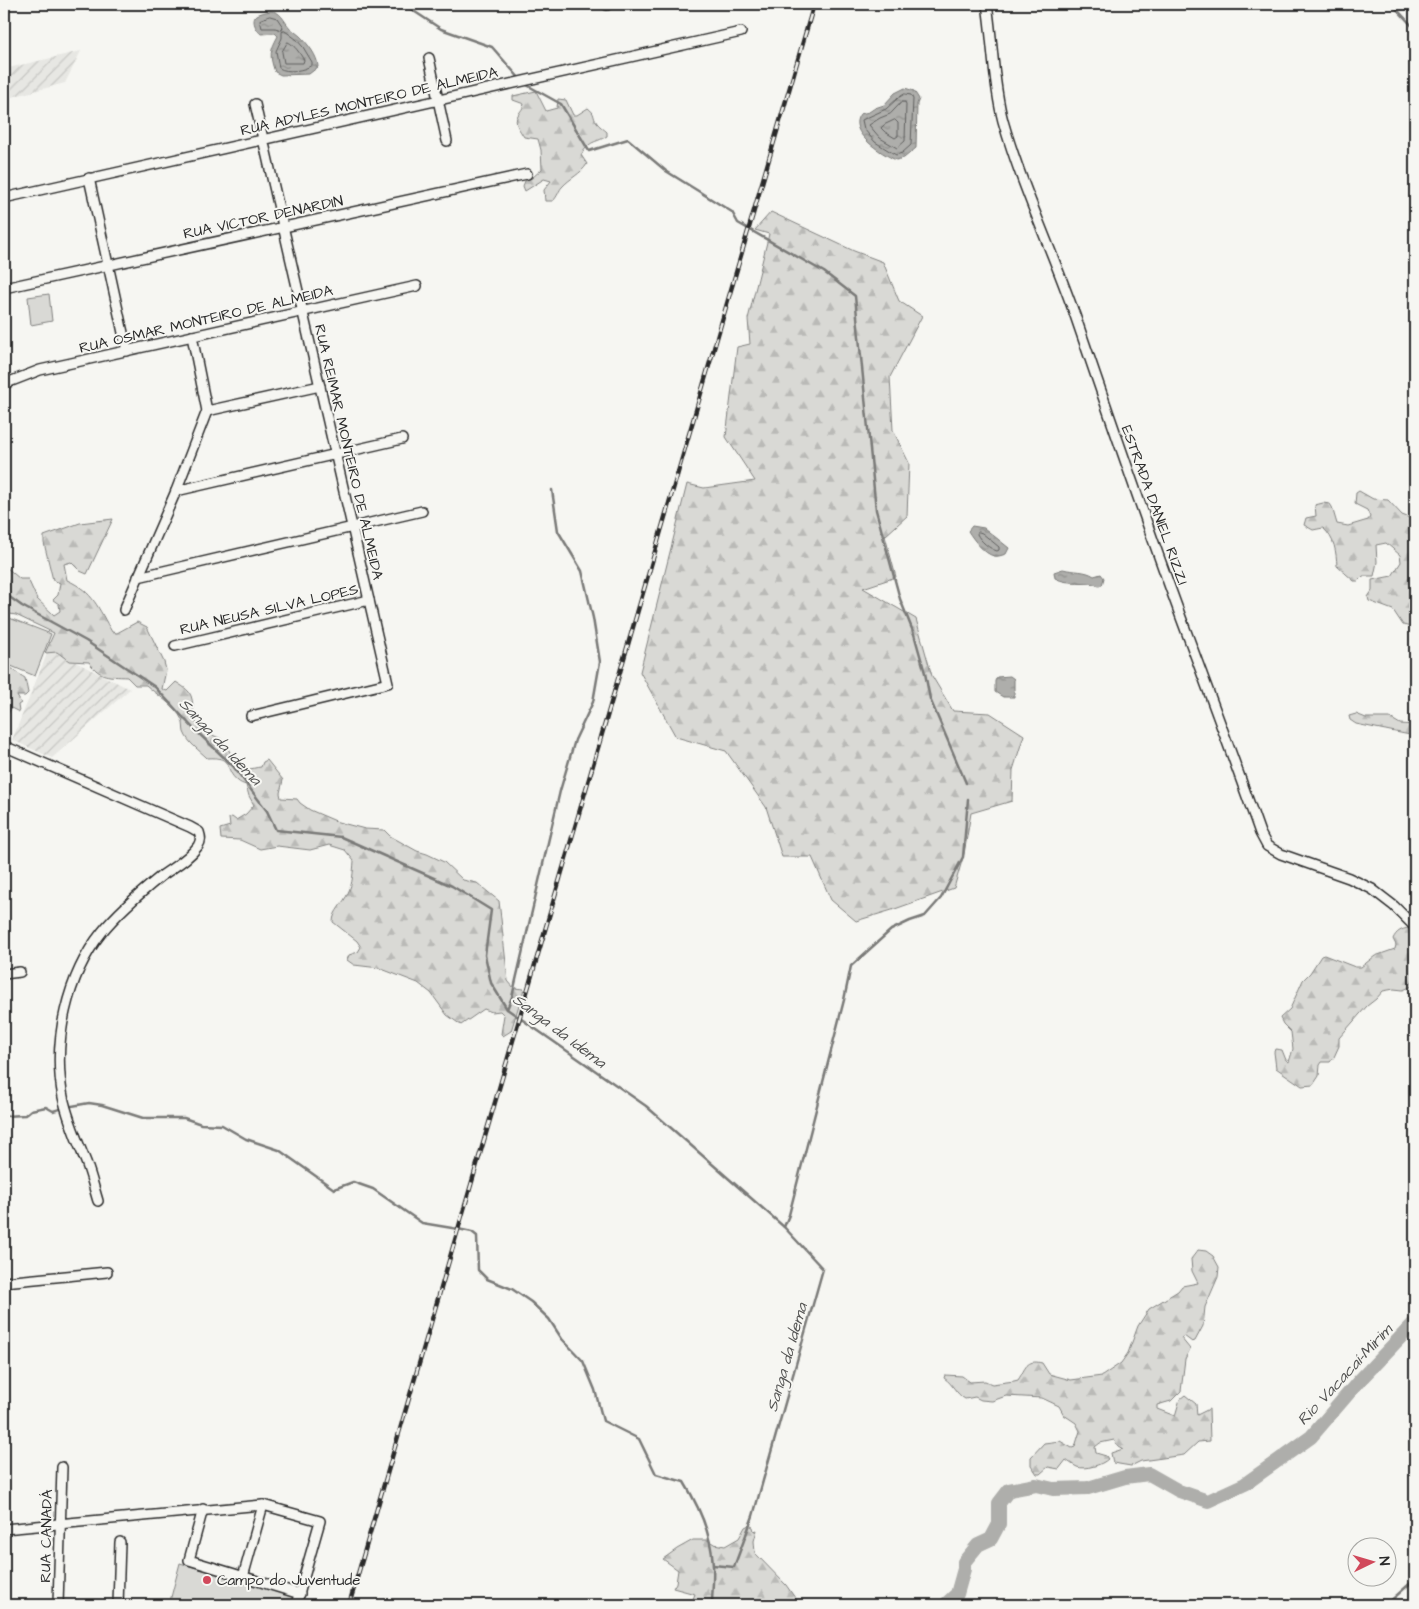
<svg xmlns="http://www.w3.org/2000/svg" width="1419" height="1609" font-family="'Architects Daughter',sans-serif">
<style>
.industrial{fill:url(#industrial-furrows)}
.forest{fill:url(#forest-firs);stroke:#828280}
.green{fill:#d9d9d5;stroke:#828280}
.water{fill:url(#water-ripples);stroke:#7a7a78}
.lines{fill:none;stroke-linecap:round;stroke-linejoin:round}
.shore{stroke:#5f5f5e;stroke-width:1}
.stream{stroke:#7a7a78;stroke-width:2.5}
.river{stroke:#aeaeab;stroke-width:14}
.minor-casing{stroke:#2b2b2b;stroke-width:12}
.minor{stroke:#f6f6f2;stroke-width:9}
.rail-casing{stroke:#2b2b2b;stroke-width:4.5}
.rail{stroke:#f6f6f2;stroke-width:2.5;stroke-dasharray:8;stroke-linecap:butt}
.poi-dot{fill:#d1495b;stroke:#f6f6f2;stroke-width:2}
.labels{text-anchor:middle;stroke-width:4;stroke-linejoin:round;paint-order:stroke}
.street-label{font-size:15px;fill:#2b2b2b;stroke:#f6f6f2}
.poi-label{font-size:15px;fill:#2b2b2b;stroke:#f6f6f2;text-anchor:start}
.water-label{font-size:16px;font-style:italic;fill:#525251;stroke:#f6f6f2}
</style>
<defs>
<pattern id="industrial-furrows" width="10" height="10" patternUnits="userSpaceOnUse" patternTransform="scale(1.25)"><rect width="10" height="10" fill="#e7e7e3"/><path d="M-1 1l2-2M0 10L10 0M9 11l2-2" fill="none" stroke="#c6c6c3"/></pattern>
<pattern id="forest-firs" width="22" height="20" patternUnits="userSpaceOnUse" patternTransform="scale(1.25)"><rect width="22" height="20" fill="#d9d9d5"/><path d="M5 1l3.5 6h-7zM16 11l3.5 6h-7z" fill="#babab7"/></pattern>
<pattern id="water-ripples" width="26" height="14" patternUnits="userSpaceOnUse" patternTransform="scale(1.25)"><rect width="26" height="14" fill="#aeaeab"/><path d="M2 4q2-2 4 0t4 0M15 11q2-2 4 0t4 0" fill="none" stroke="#8e8e8b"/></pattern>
</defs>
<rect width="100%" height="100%" fill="#f6f6f2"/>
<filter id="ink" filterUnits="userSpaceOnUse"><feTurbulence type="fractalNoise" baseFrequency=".02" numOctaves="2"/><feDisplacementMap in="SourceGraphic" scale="10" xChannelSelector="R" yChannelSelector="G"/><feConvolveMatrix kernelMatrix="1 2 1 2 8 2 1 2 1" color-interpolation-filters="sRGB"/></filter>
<g filter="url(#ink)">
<!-- industrial -->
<g class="industrial">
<path d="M81 51 65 83 4 99V69Z"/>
<path d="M49 649 130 689 52 758 12 740Z"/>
</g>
<!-- forest -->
<g class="forest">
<path d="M536 91 546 111 557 108 558 99 566 100 573 115H577L588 108C596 114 592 116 597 123 599 126 604 129 607 132V136C594 144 591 139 581 155L587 164C581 174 570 178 562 187 559 190 558 196 553 201H545L544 190 551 181 544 179 525 191 523 186 525 181 532 178 542 169 541 150 538 139 524 137C520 130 513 123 518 115 521 110 523 109 524 104L513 100V96Z"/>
<path d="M771 212 854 251 883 262 899 301 922 316 890 377 893 430 909 463 907 516 885 536 896 577 863 588 916 619 932 676 953 711 990 713 1024 735 1013 770 1012 801 971 813 964 854 954 888 892 910 856 921 831 900 812 857H782L766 807 726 751 676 737 640 672 687 484 704 488 755 481 726 437 737 347 750 344 748 319 769 234 755 230Z"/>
<path d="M1359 491 1373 499 1388 500 1402 515 1415 520V628L1403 625 1393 610 1369 601 1368 597 1372 591V580L1392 576 1401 562 1400 555 1386 543 1376 545 1377 562 1374 576H1363L1358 581H1354L1337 566C1336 551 1335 539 1323 528L1313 530 1304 525 1306 518 1316 516 1315 505 1323 503 1330 504 1332 507 1337 524 1348 526 1368 520 1370 517 1367 510 1355 504 1356 493Z"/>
<path d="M113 519 87 574 80 571 71 562 64 564 67 580C94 592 98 608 112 632L117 633 137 622 147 627 164 662 166 670 162 689 167 691 176 682C180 685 186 688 189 692 196 702 190 718 200 728 205 734 215 735 221 739 231 747 231 765 245 769 249 770 257 767 261 767L263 762 267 760 283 780 280 793 281 798 297 799 300 803 310 810 338 822 365 829 384 830 390 836 417 851 427 854 444 862 463 880 477 883 499 901 508 981 514 988 524 989 511 1031 503 1036 501 1034 504 1015 500 1011 492 1012 484 1009 461 1025 447 1015 431 993 418 983 379 968 354 965 347 960 349 955 358 952 361 947 357 941 333 922C333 911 344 903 348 893 353 883 353 872 354 861L345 850 329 845 310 850 277 846 260 849 240 840 221 839 220 829 230 826 229 818 232 817 236 820 246 814 254 805 249 796 246 785C243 784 240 783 238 781 223 770 235 756 207 758 199 750 188 743 184 732 183 728 184 724 182 720 176 706 157 695 146 685H135L127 677C109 676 100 678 89 662L69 661 57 652 45 653 54 633 16 615 4 613V567H6L20 579H28L37 599 54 615 60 611 59 604 53 600 58 595 60 583 53 580 44 543V536L80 523Z"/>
<path d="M4 664C10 666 18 674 25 678L28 693 25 696H17L21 703 18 705 19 712 11 708 8 714 4 710Z"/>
<path d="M1356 714 1366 718H1390L1400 724 1415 725V736L1356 724 1350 720 1349 716Z"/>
<path d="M1409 928 1415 934V985L1403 990 1394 989 1383 991 1376 999 1367 1006 1339 1038V1046L1334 1057 1330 1062H1322L1320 1065 1319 1076 1313 1085 1302 1086 1276 1068 1274 1052 1275 1049 1282 1050 1286 1060 1289 1062 1293 1049 1291 1032 1283 1024 1280 1018 1290 1009 1303 980 1310 973 1321 956 1324 955 1355 967H1361L1375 956 1395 949 1396 945 1393 939C1396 932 1401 929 1409 928Z"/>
<path d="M1198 1250 1206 1251 1213 1256 1219 1267 1218 1277 1205 1307 1203 1326 1195 1341 1192 1342 1184 1336 1181 1338 1190 1349 1185 1359 1181 1391 1171 1401 1157 1405V1409L1175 1416 1180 1399 1185 1395 1196 1404 1197 1415 1209 1409 1210 1441 1198 1442 1184 1455 1141 1461 1131 1466 1113 1463 1111 1453 1123 1449 1118 1446 1114 1440 1100 1443 1095 1447 1096 1453 1106 1456 1108 1459C1102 1465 1085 1470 1077 1467 1073 1465 1069 1462 1066 1460L1059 1469 1048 1467 1040 1474H1037L1031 1465V1457L1044 1443 1060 1441 1072 1448 1075 1447 1080 1431 1076 1423 1064 1415 1059 1406 1042 1398 1006 1396 992 1401 981 1400 975 1397 965 1399C956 1394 953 1384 944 1378L945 1375 962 1376 970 1382 985 1381 992 1384 1014 1381 1018 1380C1026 1368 1026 1359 1042 1363L1049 1374 1071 1380 1102 1376 1121 1363 1128 1353 1138 1326 1149 1309 1178 1291 1182 1286 1198 1283 1192 1271 1191 1259Z"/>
<path d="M749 1525 753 1527 754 1531 757 1530 754 1541 755 1553 786 1585 800 1605H690L689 1603 693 1599 695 1594 673 1588 676 1583 678 1570 663 1559 677 1549 693 1540H708L714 1544 725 1546 739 1538 745 1527Z"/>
</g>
<!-- green -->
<g class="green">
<path d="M49 294 52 321 31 325 28 297Z"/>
<path d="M4 616 51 634 35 676 4 663Z"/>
<path d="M180 1563 294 1596 292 1605H169Z"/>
</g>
<!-- water -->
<g class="water">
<path d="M270 11C281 11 283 20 290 28 293 31 297 33 300 36 307 43 318 56 318 67L309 74 281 75 275 72C269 55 270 51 278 36L275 33 261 34C257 31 250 20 257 15 260 13 266 12 270 11Z"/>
<path d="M905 88 914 91 919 99 917 104 916 148 904 158 896 160C882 154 846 132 860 114L869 112 875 108 884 105 895 93Z"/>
<path d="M972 526 984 528 1009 548 1006 554C1002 555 998 557 994 556 984 554 973 539 968 531Z"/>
<path d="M1063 569C1074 572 1085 570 1094 576L1101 574 1104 578 1102 585 1099 586C1086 579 1069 586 1055 578L1054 572Z"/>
<path d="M1010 676 1014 679V697H1003L995 692V681L997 677Z"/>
</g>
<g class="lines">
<!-- shore -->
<g class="shore">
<path d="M270 16 277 18 283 27 282 30 275 28H262L260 20Z"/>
<path d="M285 31 296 39 303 47 312 62V65C304 71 287 73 279 68L276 51 282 38V32Z"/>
<path d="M288 42C295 45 300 54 304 60L303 63H284L282 52Z"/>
<path d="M905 94 911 95 913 99 911 145 902 153 896 155 875 142 864 129 862 120 864 119 886 109 898 98Z"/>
<path d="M902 102H905L906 104 905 141 897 148 880 138 869 125 880 118 890 114Z"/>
<path d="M895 120 898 123V136L895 138 885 132 881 128 884 125Z"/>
<path d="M979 532 982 533 999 547V550L997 551C990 549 980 541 977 534Z"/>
</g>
<!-- stream -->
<g class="stream">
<path d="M403 4 441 29 492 47 521 80"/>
<path d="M1392 4 1415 29"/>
<path d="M525 84 561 104 589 151 628 139 666 171 732 212 738 223 824 272 855 296 876 510 900 599 914 634 925 673 930 699 966 783"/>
<path d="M4 593 22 606 86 641 155 687 193 728 233 766 267 811 276 830 341 837 452 886 491 910 485 955 491 983 507 1009 646 1106 784 1227 823 1269 753 1516 734 1567 713 1565"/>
<path d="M507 1009 512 997 560 791 575 740 593 702 600 662 593 618 582 571 558 531 552 490"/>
<path d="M72 1106 89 1103 102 1105 143 1118H184L201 1124 222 1125 246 1139 279 1150 334 1189 353 1182 373 1189 422 1223 458 1229 472 1232 477 1236 478 1270 487 1279 512 1289 531 1302 549 1319 562 1339 583 1361 595 1390 603 1421 639 1439 656 1474 684 1482C700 1508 712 1536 713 1566 714 1579 712 1592 712 1605"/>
<path d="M4 1116 25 1115 31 1110 46 1107 53 1111 60 1109"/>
<path d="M784 1227 789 1215 844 1000 851 966 891 930 910 921 925 916 941 898 963 857 968 799"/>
<path d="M1386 1605 1415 1579"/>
</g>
<!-- river -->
<path class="river" d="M945 1605 957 1594 964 1569V1562L978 1545 991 1539 999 1524V1503L1009 1490 1036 1485 1053 1489 1088 1488 1125 1477 1149 1474 1179 1491 1208 1501 1245 1484 1311 1437 1359 1381 1415 1322"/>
<!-- minor casing -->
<g class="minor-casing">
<g id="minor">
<path d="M607 4V5"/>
<path d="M987 4C993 43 993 83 1003 121 1023 191 1055 256 1078 324 1113 426 1148 529 1186 631 1211 698 1236 765 1260 833L1267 846 1281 854 1349 878 1372 889 1394 906 1415 927"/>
<path d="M429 58 447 141"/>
<path d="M89 178 127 351"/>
<path d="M4 198 741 32"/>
<path d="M4 288 527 174"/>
<path d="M4 384 40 370 417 286"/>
<path d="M207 411 320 386"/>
<path d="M176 491 402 439"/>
<path d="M138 577 422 511"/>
<path d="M124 610 176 491 207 411 192 336"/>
<path d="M175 646 369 600"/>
<path d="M251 716 388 683 255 104"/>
<path d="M4 746 190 827 199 832C201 838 201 841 198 846 188 860 173 867 160 877 139 894 119 911 102 932 67 976 52 1042 63 1097 68 1120 77 1140 86 1162 91 1175 94 1188 98 1201"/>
<path d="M4 974 20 972"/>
<path d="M4 1282 107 1272"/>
<path d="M203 1509 189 1560 300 1594"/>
<path d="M4 1529 263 1505 320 1521 296 1605"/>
<path d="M243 1577 263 1505"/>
<path d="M58 1605 62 1467"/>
<path d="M118 1605 120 1542"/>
</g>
</g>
<!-- minor -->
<use href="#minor" class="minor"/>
<!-- rail casing -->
<g class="rail-casing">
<path id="rail" d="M349 1605 814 4"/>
</g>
<!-- rail -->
<use href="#rail" class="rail"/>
</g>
</g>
<!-- markers -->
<circle class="poi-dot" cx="207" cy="1580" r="5"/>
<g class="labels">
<!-- street labels -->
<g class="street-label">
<text transform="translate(369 101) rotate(-13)" y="5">RUA ADYLES MONTEIRO DE ALMEIDA</text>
<text transform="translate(263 217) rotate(-12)" y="5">RUA VICTOR DENARDIN</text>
<text transform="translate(206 319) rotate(-13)" y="5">RUA OSMAR MONTEIRO DE ALMEIDA</text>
<text transform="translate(349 452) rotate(77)" y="5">RUA REIMAR MONTEIRO DE ALMEIDA</text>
<text transform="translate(1155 505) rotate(70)" y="5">ESTRADA DANIEL RIZZI</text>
<text transform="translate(269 609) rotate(-13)" y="5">RUA NEUSA SILVA LOPES</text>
<text transform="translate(46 1536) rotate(-89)" y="5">RUA CANADÁ</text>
</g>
<!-- poi labels -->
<g class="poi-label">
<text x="217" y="1585">Campo do Juventude</text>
</g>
<!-- water labels -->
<g class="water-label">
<text transform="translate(221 741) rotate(47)" y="6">Sanga da Idema</text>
<text transform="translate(560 1030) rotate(37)" y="6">Sanga da Idema</text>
<text transform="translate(786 1357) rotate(-74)" y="6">Sanga da Idema</text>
<text transform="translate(1344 1374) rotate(-47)" y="6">Rio Vacacaí-Mirim</text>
</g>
</g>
<!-- margin -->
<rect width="1419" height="1609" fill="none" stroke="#f6f6f2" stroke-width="20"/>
<rect x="10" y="10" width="1399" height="1589" fill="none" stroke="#2b2b2b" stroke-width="2" filter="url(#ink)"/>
<!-- north arrow -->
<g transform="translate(1372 1562) rotate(85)"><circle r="24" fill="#f6f6f2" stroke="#a5a5a2"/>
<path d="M0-4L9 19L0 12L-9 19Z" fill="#d1495b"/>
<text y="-8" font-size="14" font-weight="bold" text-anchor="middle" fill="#2b2b2b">N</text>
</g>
</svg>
